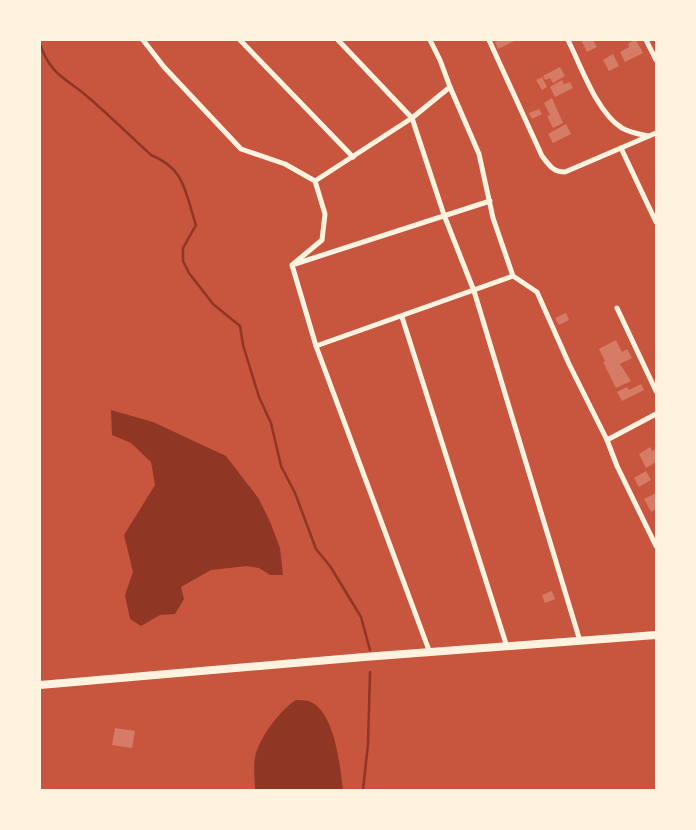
<svg xmlns="http://www.w3.org/2000/svg" width="696" height="830" font-family="Signika,sans-serif">
<style>
.water{fill:#8f3625}
.lines{fill:none;stroke-linecap:round;stroke-linejoin:round}
.stream{stroke:#8f3625;stroke-width:2.5}
.building{fill:#d67c66}
.minor{stroke:#fff3e0;stroke-width:5}
.secondary{stroke:#fff3e0;stroke-width:8}
</style>
<rect width="100%" height="100%" fill="#c8553d"/>
<!-- water -->
<g class="water">
<path d="M111 410 153 422 226 456 259 499 271 524 280 548 283 575H270L259 568 247 566 211 570 181 587 184 599 175 614 160 615 141 626 130 619 125 595 133 572 124 535 155 485 151 462 131 443 112 435Z"/>
<path d="M296 700C299 700 304 700 308 701 335 709 340 767 343 790H255C255 780 253 768 255 758 258 739 280 710 296 700Z"/>
</g>
<g class="lines">
<!-- stream -->
<g class="stream">
<path d="M40 44C51 76 66 78 88 97 110 116 130 136 151 155 186 169 185 193 196 225L183 248V261L189 273 213 304 240 326 243 345 259 397 271 423 281 466 295 493 316 549 330 566 361 617 370 650"/>
<path d="M363 790 368 744 370 672"/>
</g>
</g>
<!-- building -->
<g class="building">
<path d="M499 40H516L498 49 495 42Z"/>
<path d="M581 40H593L597 47 587 52Z"/>
<path d="M634 40H636L643 53 625 62 620 52 629 47 628 44Z"/>
<path d="M613 54 619 66 609 71 603 60Z"/>
<path d="M560 67 565 76 553 83 550 78 545 80 543 76Z"/>
<path d="M542 77 547 87 542 90 536 80Z"/>
<path d="M562 80 564 84 570 82 573 88 555 97 550 87Z"/>
<path d="M552 98 563 123 553 128 547 116 550 115 544 103Z"/>
<path d="M539 109 542 114 532 119 529 113Z"/>
<path d="M566 124 571 134 553 143 548 134Z"/>
<path d="M566 313 569 320 559 325 555 318Z"/>
<path d="M616 340 622 352 627 349 632 358 620 364 631 381 616 388 603 362 605 361 599 349Z"/>
<path d="M641 384 644 390 622 401 617 392 627 387 629 390Z"/>
<path d="M650 447 652 451 656 449V462L646 468 639 454Z"/>
<path d="M646 471 651 480 639 487 634 478Z"/>
<path d="M656 493V509L651 512 644 499Z"/>
<path d="M552 591 555 599 545 603 542 595Z"/>
<path d="M115 728 135 731 132 748 112 745Z"/>
</g>
<g class="lines">
<!-- minor -->
<g class="minor">
<path d="M143 40 164 67 241 149 285 164 315 181 412 118 450 87"/>
<path d="M240 40 353 157"/>
<path d="M338 40 412 118 444 215 474 291 580 641"/>
<path d="M430 40 440 60 450 87 479 154 493 218 513 276 537 292 569 364 607 440 617 466 656 546"/>
<path d="M489 40 542 156C549 165 553 172 565 172L656 133"/>
<path d="M568 40C581 66 597 113 622 128 631 133 639 134 648 136"/>
<path d="M646 40 656 60"/>
<path d="M621 148 656 222"/>
<path d="M315 181 325 214 322 240 292 265 316 346 430 653"/>
<path d="M295 264 490 201"/>
<path d="M617 308 656 391"/>
<path d="M402 317 507 647"/>
<path d="M316 346 513 276"/>
<path d="M607 440 656 414"/>
</g>
<!-- secondary -->
<path class="secondary" d="M40 685 364 657 656 635"/>
</g>
<!-- border -->
<rect width="696" height="830" fill="none" stroke="#fff3e0" stroke-width="82"/>
</svg>
